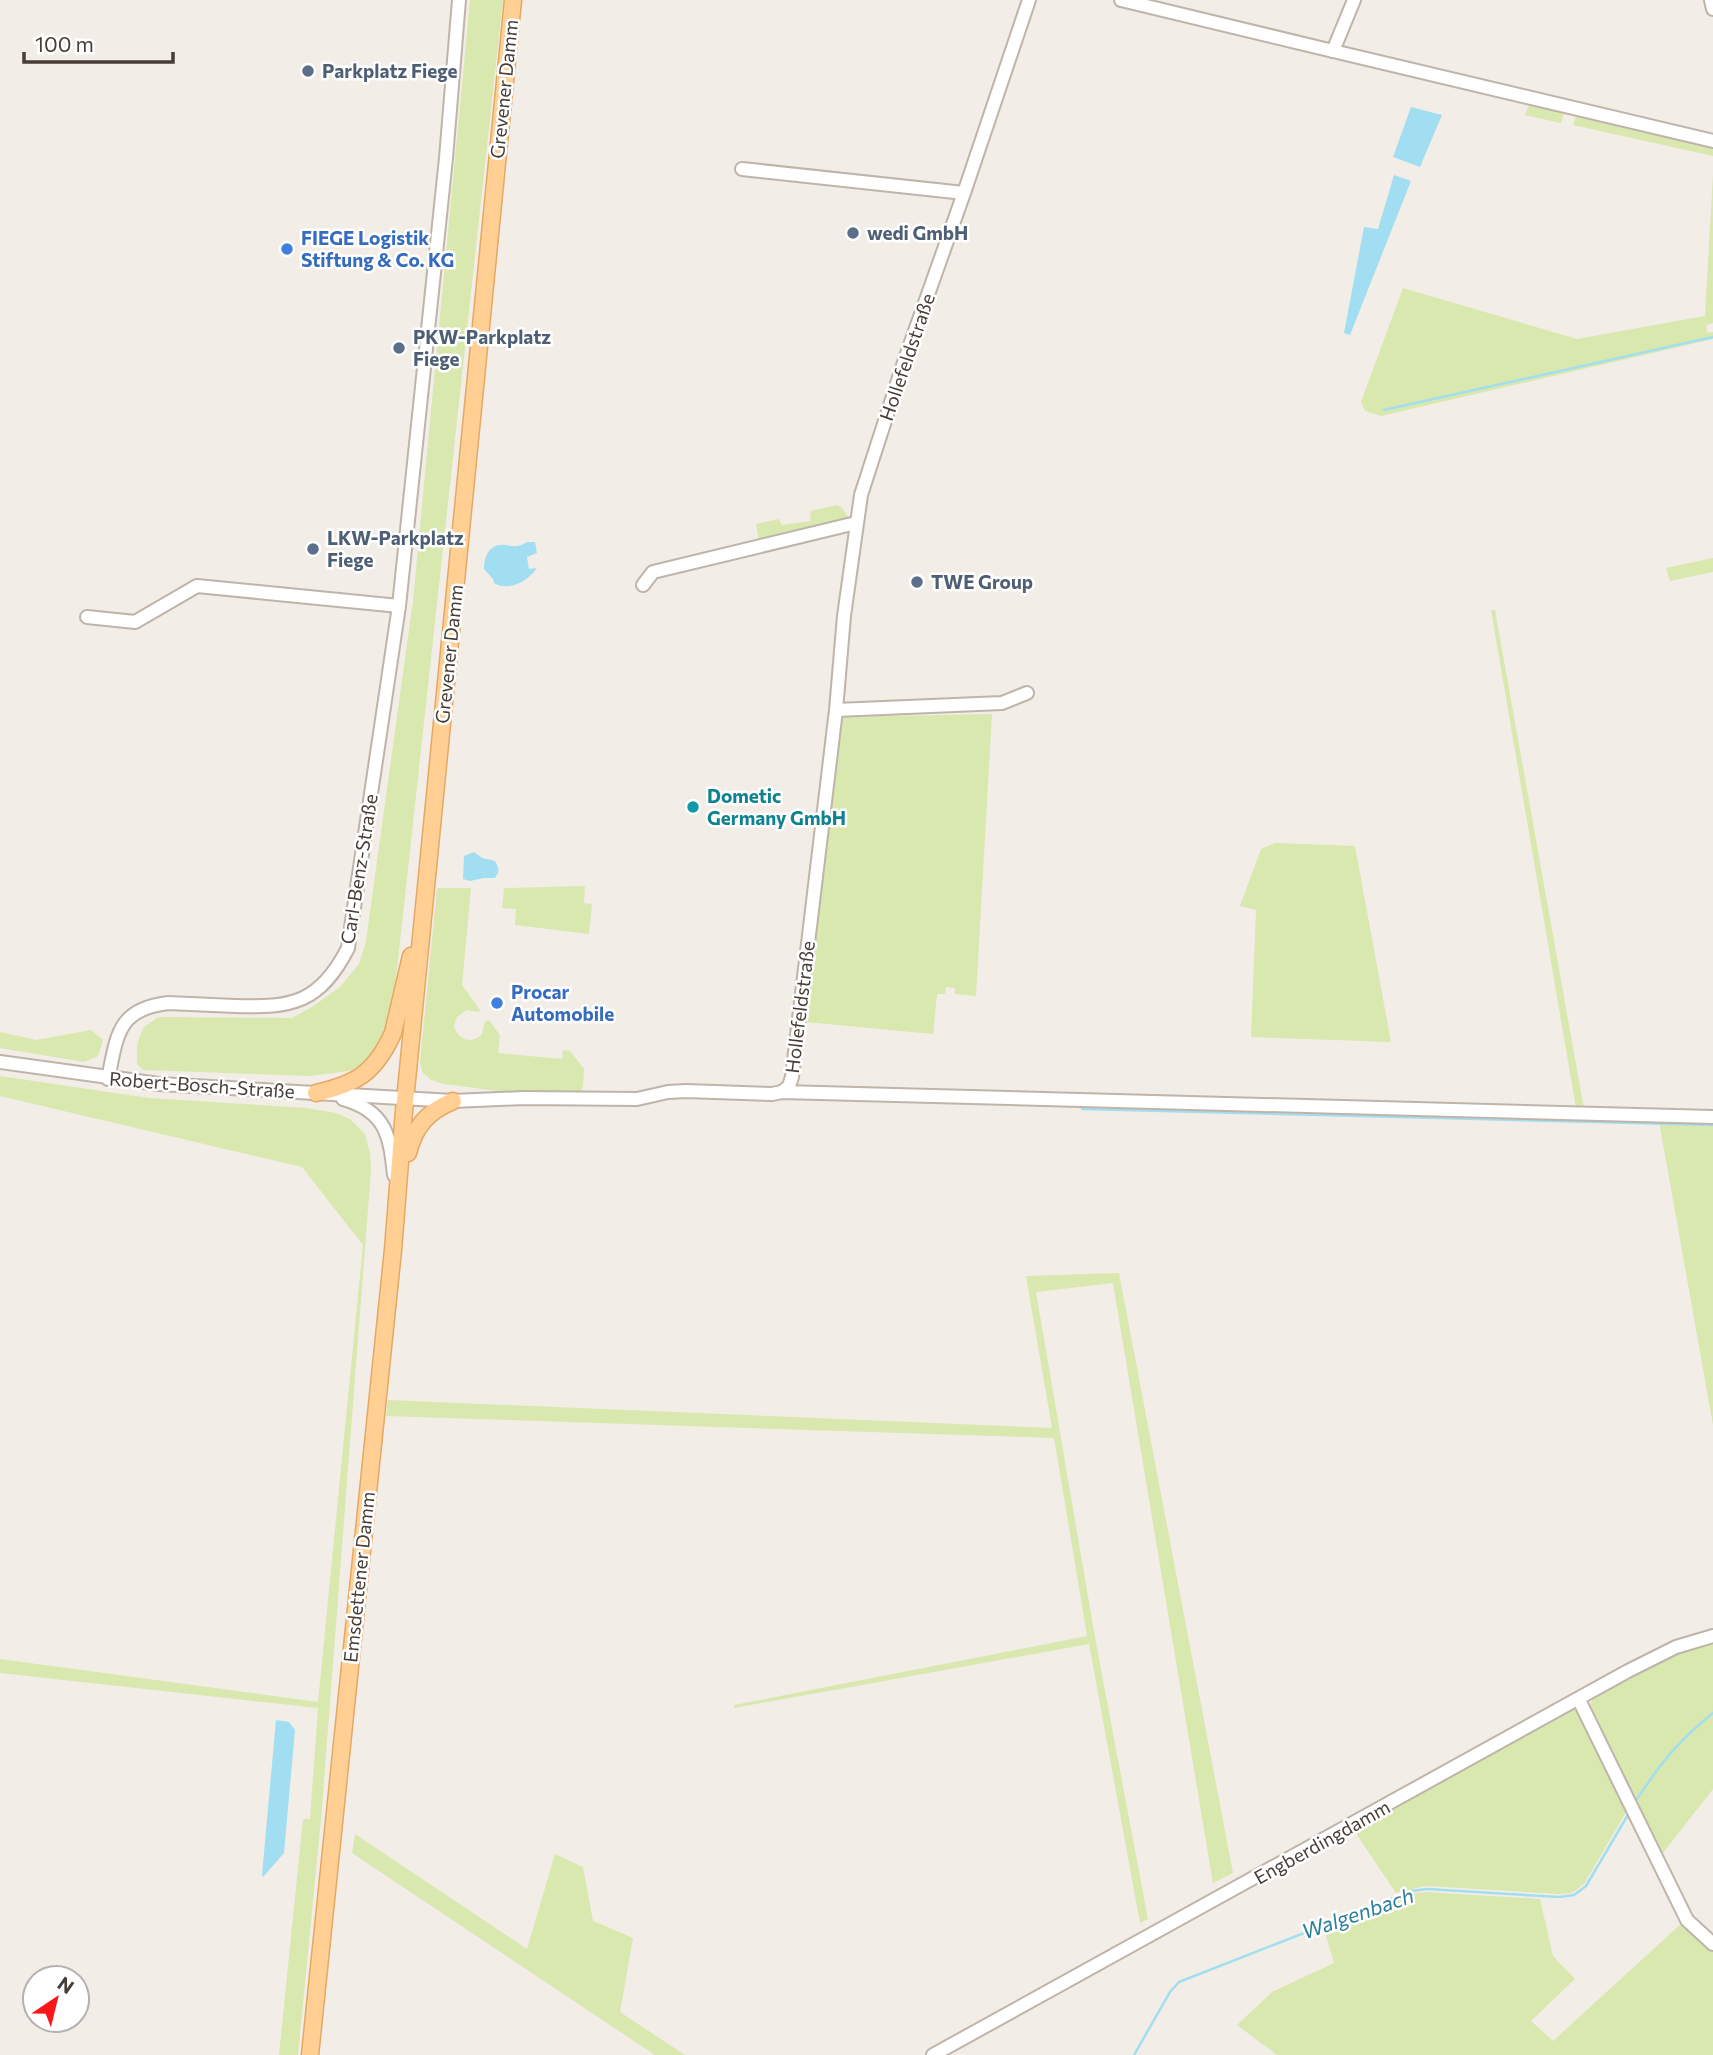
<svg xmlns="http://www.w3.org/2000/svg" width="1713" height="2055" font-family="Commissioner,sans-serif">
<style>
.green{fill:#d8e8af}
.water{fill:#a2def1}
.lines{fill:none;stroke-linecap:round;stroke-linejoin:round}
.stream{stroke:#a2def1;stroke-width:2.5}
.minor-casing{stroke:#bfb4a9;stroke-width:16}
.major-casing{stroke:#e5a864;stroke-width:19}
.minor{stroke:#fff;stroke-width:12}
.major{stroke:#ffcf94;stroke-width:16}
.service-dot{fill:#5c6f8a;stroke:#fff;stroke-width:2.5}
.shop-dot{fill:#3f7fe0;stroke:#fff;stroke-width:2.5}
.culture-dot{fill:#0f9aa8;stroke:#fff;stroke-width:2.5}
.labels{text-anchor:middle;stroke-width:5;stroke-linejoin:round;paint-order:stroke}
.service-label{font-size:19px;font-weight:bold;fill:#4e5e75;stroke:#fff;text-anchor:start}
.street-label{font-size:19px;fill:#463d36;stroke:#fff}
.shop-label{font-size:19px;font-weight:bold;fill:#366cbe;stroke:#fff;text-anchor:start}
.culture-label{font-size:19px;font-weight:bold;fill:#0d838f;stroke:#fff;text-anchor:start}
.water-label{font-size:21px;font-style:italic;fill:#2a7e9b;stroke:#fff}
</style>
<rect width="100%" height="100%" fill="#f3ede7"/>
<!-- green -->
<g class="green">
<path d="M470 0H503L393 1006 388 1035 373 1059 349 1071 309 1076 143 1070 137 1064V1045L143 1028 158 1017 292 1018 312 1007 340 987 359 964 366 941 413 601Z"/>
<path d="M1531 101 1565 110 1561 123 1525 115Z"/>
<path d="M1577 113 1713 146V156L1573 125Z"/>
<path d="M1713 174V323L1706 325 1707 333 1713 332V339L1381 416 1365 411 1361 402 1403 288 1577 339 1705 316Z"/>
<path d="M837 505 842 508 848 517 846 520 759 541 756 524 779 519 782 525 811 521 810 511Z"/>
<path d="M1713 558V572L1670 581 1666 568Z"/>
<path d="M1491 610H1495L1584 1109 1576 1108Z"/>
<path d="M992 714 976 996 955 994V988L946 987 945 994H937L933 1034 806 1022 838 717Z"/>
<path d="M1275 843 1355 846 1391 1042 1251 1037 1256 910 1240 906 1261 849Z"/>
<path d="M585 886 584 903 592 904 589 934 515 925 516 909 502 908 504 888Z"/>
<path d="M437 888H471L462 985 480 1010 479 1012 467 1010 457 1017 454 1026C458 1040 472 1045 482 1034L485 1021 489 1020 500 1035 498 1053 562 1059 563 1050 570 1051 584 1069 583 1087 579 1094 498 1091 444 1084 431 1080 422 1072 420 1062Z"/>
<path d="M91 1030 103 1040 98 1056 84 1062 0 1048V1032L36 1040Z"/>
<path d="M0 1076 149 1098 306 1108 336 1113 350 1119 365 1134 370 1153 371 1170 321 1820 298 2055H279L303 1819H310L318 1708 0 1673V1659L318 1702 363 1245 302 1167 0 1096Z"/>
<path d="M1659 1121 1713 1123V1425L1660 1127Z"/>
<path d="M1119 1273 1233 1873 1213 1883 1113 1283 1036 1292 1096 1643 1148 1919 1140 1923 1089 1644 734 1708V1705L1087 1636 1054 1438 386 1416 388 1400 1052 1428 1026 1276Z"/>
<path d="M1713 1640V1789L1659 1858 1628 1796 1632 1789 1624 1787 1590 1714V1705L1593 1697 1630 1676 1679 1651Z"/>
<path d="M1576 1709 1582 1713 1628 1809 1584 1884 1572 1893 1558 1894 1425 1886 1396 1893 1353 1829 1569 1710Z"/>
<path d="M355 1834 527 1949 555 1854 583 1867 593 1921 633 1938 620 2012 685 2055H655L352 1853Z"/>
<path d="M1427 1892 1540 1899 1553 1956 1575 1979 1531 2021 1553 2041 1683 1922 1713 1948V2055H1277L1237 2025 1272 1992 1334 1963 1324 1929 1413 1893Z"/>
</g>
<!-- water -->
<g class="water">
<path d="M1411 107 1442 115 1420 167 1393 157Z"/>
<path d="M1394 175 1411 181 1350 335 1344 333 1364 227 1378 229Z"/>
<path d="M528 542H535L537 553 527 557 529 569 537 568C528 581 509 592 494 583L493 579 484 569C484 556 490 543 505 545 509 545 513 547 517 546 521 546 524 543 528 542Z"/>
<path d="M474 852 482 858 495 861C499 868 500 871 495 878H484L470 881 463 879 464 856Z"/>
<path d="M276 1720 289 1722 295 1730 284 1853 263 1877 262 1875Z"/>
</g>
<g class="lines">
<!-- stream -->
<g class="stream">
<path d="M1384 410 1713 337"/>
<path d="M1082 1109 1713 1125"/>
<path d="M1637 1799C1660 1764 1679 1740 1713 1713"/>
<path d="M1134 2055 1170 1992 1179 1982 1411 1891 1427 1889 1559 1897 1574 1895 1586 1886 1629 1813"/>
</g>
<!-- minor casing -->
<g class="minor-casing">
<g id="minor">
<path d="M1121 0 1333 51 1354 0"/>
<path d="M1711 0 1713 9"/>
<path d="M1333 51 1713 141"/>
<path d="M742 169 964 193"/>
<path d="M643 585 653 572 856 523"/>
<path d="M87 617 135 622 197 586 399 606"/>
<path d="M836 710 1002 703 1027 693"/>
<path d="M0 1062 159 1084 453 1101 523 1098 637 1099 668 1092 686 1091 772 1094 782 1092 1713 1117"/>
<path d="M108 1079C117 1036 117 1009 168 1003 190 1004 213 1005 235 1006 292 1008 320 1003 348 948L399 606 446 158 459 0"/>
<path d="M782 1092 789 1086 792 1077 836 710 844 616 861 495 904 362 964 193 1029 0"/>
<path d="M343 1099C386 1111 390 1136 394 1175"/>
<path d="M1579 1700 1687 1920 1713 1944"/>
<path d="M933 2055 1628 1671 1676 1647 1713 1636"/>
</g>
</g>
<!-- major casing -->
<g class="major-casing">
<g id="major">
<path d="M316 1093C356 1084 375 1073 393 1033L411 956"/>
<path d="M408 1153C415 1126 427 1112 453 1101"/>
<path d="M310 2055 393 1250 404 1111 513 0"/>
</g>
</g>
<!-- minor -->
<use href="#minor" class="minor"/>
<!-- major -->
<use href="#major" class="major"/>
</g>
<!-- markers -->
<g class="service-dot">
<circle cx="308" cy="71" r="7"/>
<circle cx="853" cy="233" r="7"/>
<circle cx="399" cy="348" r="7"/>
<circle cx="313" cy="549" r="7"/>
<circle cx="917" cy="582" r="7"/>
</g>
<g class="shop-dot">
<circle cx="287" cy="249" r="7"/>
<circle cx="497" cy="1003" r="7"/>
</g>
<circle class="culture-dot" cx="693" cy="807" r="7"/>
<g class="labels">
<!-- service labels -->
<g class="service-label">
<text x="322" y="78">Parkplatz Fiege</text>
<text x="867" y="240">wedi GmbH</text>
<text x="413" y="344">PKW-Parkplatz<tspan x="413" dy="22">Fiege</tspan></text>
<text x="327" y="545">LKW-Parkplatz<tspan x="327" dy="22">Fiege</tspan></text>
<text x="931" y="589">TWE Group</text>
</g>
<!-- street labels -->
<g class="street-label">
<text transform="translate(504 89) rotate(-84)" y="7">Grevener Damm</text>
<text transform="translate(907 357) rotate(-71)" y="7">Hollefeldstraße</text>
<text transform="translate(449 654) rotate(-84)" y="7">Grevener Damm</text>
<text transform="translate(359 869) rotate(-81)" y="7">Carl-Benz-Straße</text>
<text transform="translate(800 1007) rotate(-83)" y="7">Hollefeldstraße</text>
<text transform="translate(202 1085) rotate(4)" y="7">Robert-Bosch-Straße</text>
<text transform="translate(359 1577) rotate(-84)" y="7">Emsdettener Damm</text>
<text transform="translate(1322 1842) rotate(-29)" y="7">Engberdingdamm</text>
</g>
<!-- shop labels -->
<g class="shop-label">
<text x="301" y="245">FIEGE Logistik<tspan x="301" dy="22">Stiftung &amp; Co. KG</tspan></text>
<text x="511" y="999">Procar<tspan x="511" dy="22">Automobile</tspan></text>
</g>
<!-- culture labels -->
<g class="culture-label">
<text x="707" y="803">Dometic<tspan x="707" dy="22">Germany GmbH</tspan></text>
</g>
<!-- water labels -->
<g class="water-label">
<text transform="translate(1358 1914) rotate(-19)" y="7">Walgenbach</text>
</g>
</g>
<!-- north arrow -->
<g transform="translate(56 1999) rotate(35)"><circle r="33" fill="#ffffff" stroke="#b5b1af" stroke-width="2"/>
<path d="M0-5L12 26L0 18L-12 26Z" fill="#fb1619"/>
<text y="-10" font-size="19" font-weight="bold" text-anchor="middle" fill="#463d36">N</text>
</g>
<!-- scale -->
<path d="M24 52v10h149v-10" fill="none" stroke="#463d36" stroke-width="3.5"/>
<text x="35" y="52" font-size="21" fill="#463d36" stroke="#ffffff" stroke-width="5" paint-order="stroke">100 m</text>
</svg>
